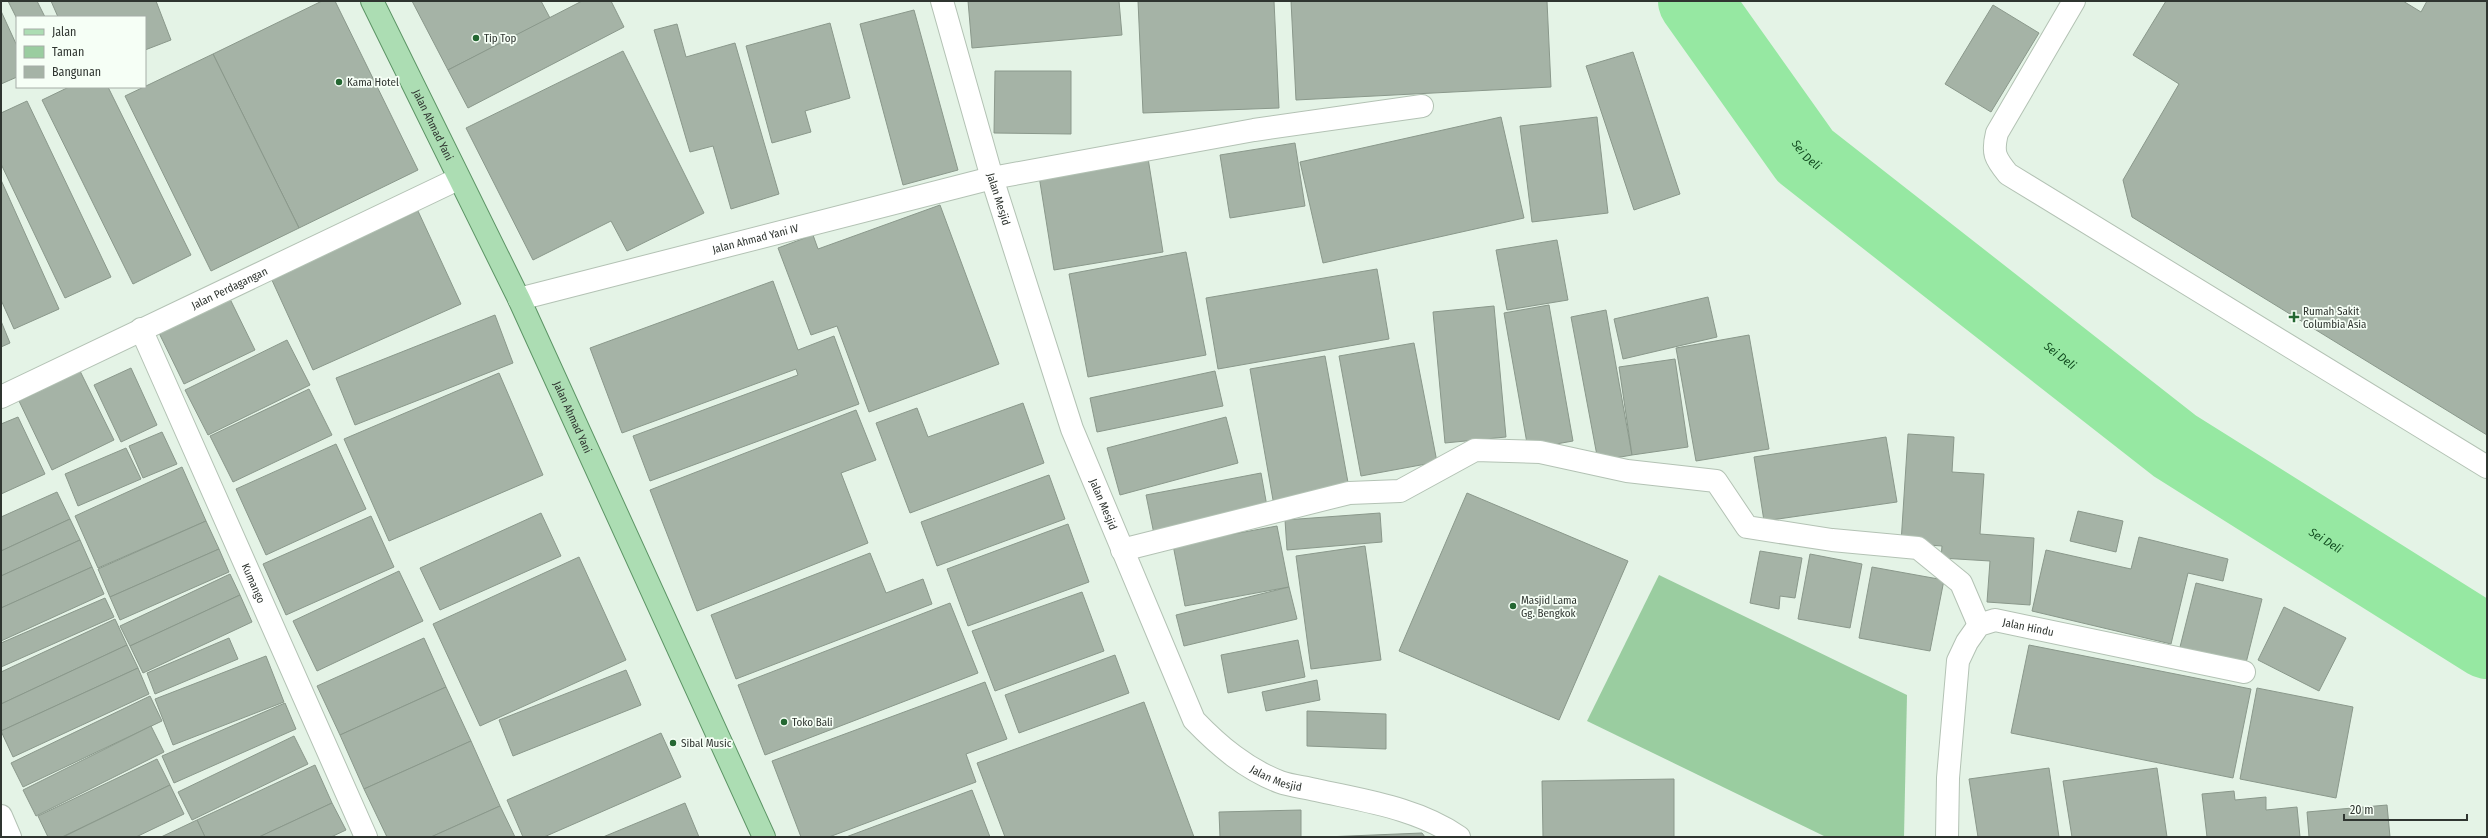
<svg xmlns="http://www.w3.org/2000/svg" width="2488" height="838" font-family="'Fira Sans Condensed',sans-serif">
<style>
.green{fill:#9acda0}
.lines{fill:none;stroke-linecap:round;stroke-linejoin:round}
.river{stroke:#96e8a2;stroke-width:74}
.building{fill:#a5b3a6;stroke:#8a988b}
.lane-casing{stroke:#b3c2b4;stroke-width:24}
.street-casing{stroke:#b3c2b4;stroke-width:24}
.primary-casing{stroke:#5c9465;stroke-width:24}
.lane{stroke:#fff;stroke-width:22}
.street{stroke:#fff;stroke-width:22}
.primary{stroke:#acddb3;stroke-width:22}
.poi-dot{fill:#246732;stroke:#f6fff6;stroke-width:1.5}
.labels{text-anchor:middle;stroke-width:3.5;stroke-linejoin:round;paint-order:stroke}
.poi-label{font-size:11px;fill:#2f3530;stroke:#f6fff6;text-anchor:start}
.street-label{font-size:11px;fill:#2f3530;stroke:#f6fff6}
.water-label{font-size:12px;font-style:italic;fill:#134d21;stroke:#f6fff6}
</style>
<rect width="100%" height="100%" fill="#e4f3e6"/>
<!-- green -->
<path class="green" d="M1659 575 1907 695 1904 837H1826L1587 721Z"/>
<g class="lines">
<!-- river -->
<path class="river" id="s1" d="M1695 1 1805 156 2175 446 2487 642"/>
</g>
<!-- building -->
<g class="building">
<path d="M8 1H37L45 17H17V19Z"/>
<path d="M51 1H156L171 40 145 50V17H58Z"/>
<path d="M322 1H335L418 170 299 228 213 54Z"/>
<path d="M412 1H541L550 18 448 70Z"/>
<path d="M582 1H611L624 27 468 108 448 70Z"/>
<path d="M968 1H1119L1122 35 972 48Z"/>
<path d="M1138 1H1274L1279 108 1143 113Z"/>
<path d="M1291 1H1547L1551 87 1296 100Z"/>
<path d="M2166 1H2403L2421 12 2427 1H2487V435L2132 217 2123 180 2179 84 2133 55Z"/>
<path d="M1993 5 2039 33 1991 112 1945 84Z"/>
<path d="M914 10 958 170 903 185 860 24Z"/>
<path d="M1 11 17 46V77L1 84Z"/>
<path d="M830 23 850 98 805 111 811 132 772 143 746 46Z"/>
<path d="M677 24 686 57 735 43 779 194 731 209 713 146 690 152 654 30Z"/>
<path d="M623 51 704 213 627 251 611 221 533 260 466 128Z"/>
<path d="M1633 52 1680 194 1634 210 1586 66Z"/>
<path d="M213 54 299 228 211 271 125 96Z"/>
<path d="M995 71H1071V134L994 133Z"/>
<path d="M69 87H108L191 255 133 284 42 100Z"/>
<path d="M27 101 111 277 65 298 1 164V113Z"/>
<path d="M1501 117 1524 218 1323 263 1300 162Z"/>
<path d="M1597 117 1608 213 1532 222 1520 126Z"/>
<path d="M1295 143 1305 206 1230 218 1220 155Z"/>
<path d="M1148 158 1163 252 1054 270 1039 176Z"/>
<path d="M1 180 59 309 14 329 1 300Z"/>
<path d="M940 205 999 364 869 412 837 326 811 335 778 248 813 235 818 249Z"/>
<path d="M418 211 461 304 313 370 271 278Z"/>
<path d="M1557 240 1568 300 1507 310 1496 250Z"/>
<path d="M1186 252 1206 355 1088 377 1069 274Z"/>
<path d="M1377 269 1389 339 1218 369 1206 298Z"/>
<path d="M773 281 798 350 834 336 859 404 650 481 633 436 798 375 796 369 622 433 590 348Z"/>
<path d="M1708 297 1717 337 1623 359 1614 319Z"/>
<path d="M230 299 255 350 184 384 159 333Z"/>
<path d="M1549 305 1573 441 1528 449 1504 313Z"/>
<path d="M1494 306 1506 437 1445 443 1433 312Z"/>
<path d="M1606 310 1632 455 1598 461 1571 317Z"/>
<path d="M495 315 513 363 355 425 336 378Z"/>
<path d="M1 321 10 343 1 347Z"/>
<path d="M1749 335 1769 449 1696 461 1676 348Z"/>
<path d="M287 340 310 385 208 435 185 390Z"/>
<path d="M1414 343 1437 462 1361 476 1339 356Z"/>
<path d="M1325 356 1349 488 1273 500 1250 369Z"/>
<path d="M1675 359 1688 447 1632 455 1619 367Z"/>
<path d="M131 368 157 425 121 442 94 385Z"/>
<path d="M80 371 114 440 52 470 19 401Z"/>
<path d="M1215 371 1223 406 1097 432 1090 398Z"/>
<path d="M499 373 543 475 389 541 344 439Z"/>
<path d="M309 389 332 435 233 482 210 436Z"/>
<path d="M1023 403 1044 463 910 513 876 423 917 408 928 437Z"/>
<path d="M856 410 876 460 841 473 868 543 697 611 650 490Z"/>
<path d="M18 417 45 474 1 494V424Z"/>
<path d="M1226 417 1238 463 1120 495 1107 448Z"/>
<path d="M162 432 177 464 143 478 129 446Z"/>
<path d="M1908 434 1954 437 1952 472 1984 474 1980 534 2034 538 2030 605 1987 602 1990 561 1941 558 1942 546 1901 543Z"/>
<path d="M1886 437 1897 502 1764 521 1754 457Z"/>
<path d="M336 444 366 509 266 555 236 489Z"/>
<path d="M126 448 141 479 78 506 65 474Z"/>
<path d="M182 467 206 521 98 568 75 516Z"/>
<path d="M1261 473 1268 512 1154 534 1146 495Z"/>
<path d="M1049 475 1065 519 937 566 921 522Z"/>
<path d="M57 492 70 519 1 551V517Z"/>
<path d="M1467 493 1628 561 1559 720 1399 651Z"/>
<path d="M2078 511 2123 521 2116 552 2070 541Z"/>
<path d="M541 513 561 556 440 610 420 568Z"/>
<path d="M1380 513 1382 542 1287 550 1285 520Z"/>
<path d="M371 516 394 567 286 615 263 564Z"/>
<path d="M70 519 80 540 1 576V551Z"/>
<path d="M206 521 219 549 110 597 98 569Z"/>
<path d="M1068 524 1089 582 968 626 947 569Z"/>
<path d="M1277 526 1289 587 1185 606 1173 545Z"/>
<path d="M2139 537 2228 559 2223 581 2188 573 2171 644 2032 611 2046 550 2131 569Z"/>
<path d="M80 540 92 567 1 608V576Z"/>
<path d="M1365 546 1381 660 1311 669 1296 556Z"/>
<path d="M219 549 229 572 120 620 110 597Z"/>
<path d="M1760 551 1802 558 1795 598 1780 596 1779 609 1750 603Z"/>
<path d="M870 553 886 593 923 579 932 604 736 679 711 615Z"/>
<path d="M1810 554 1862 564 1850 628 1798 619Z"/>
<path d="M579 557 626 660 480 726 433 624Z"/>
<path d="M92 567 104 594 1 641V608Z"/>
<path d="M1872 567 1944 580 1930 651 1859 638Z"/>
<path d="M399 571 423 621 317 671 293 621Z"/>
<path d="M230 574 240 595 130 646 120 626Z"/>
<path d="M2196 583 2262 599 2246 663 2180 647Z"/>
<path d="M1289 587 1297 619 1184 646 1176 615Z"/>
<path d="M1082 592 1104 651 995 691 972 631Z"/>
<path d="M240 595 252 622 143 673 130 646Z"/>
<path d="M105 598 114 617 1 667V643Z"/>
<path d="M950 603 978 673 765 755 738 685Z"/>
<path d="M2284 607 2346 638 2319 691 2258 660Z"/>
<path d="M115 619 127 645 1 704V672Z"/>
<path d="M229 638 238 659 155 694 147 673Z"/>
<path d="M424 638 446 687 340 735 317 686Z"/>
<path d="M1298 640 1305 677 1228 693 1221 655Z"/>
<path d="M127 645 138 668 1 731V704Z"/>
<path d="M2029 645 2251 689 2233 778 2011 733Z"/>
<path d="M1115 655 1129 693 1019 733 1005 695Z"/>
<path d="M266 656 284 702 173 745 155 699Z"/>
<path d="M138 668 149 694 13 757 1 731Z"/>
<path d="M626 670 641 705 513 756 499 720Z"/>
<path d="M1317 680 1320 700 1266 711 1262 692Z"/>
<path d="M985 682 1007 739 966 754 976 782 829 837H801L772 761Z"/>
<path d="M446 687 471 741 364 789 340 735Z"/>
<path d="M2257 688 2353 707 2336 798 2240 779Z"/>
<path d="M150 696 162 721 23 787 11 763Z"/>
<path d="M1144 702 1194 837H1005L977 763Z"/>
<path d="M285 703 296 729 174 783 162 756Z"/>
<path d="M1307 711 1386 714V749L1307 746Z"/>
<path d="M151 726 164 752 36 816 23 790Z"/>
<path d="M661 733 681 777 544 837H523L507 800Z"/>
<path d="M294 736 308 764 192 820 178 792Z"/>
<path d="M471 741 500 806 431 837H387L364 789Z"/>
<path d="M157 759 170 785 62 837H48L38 816Z"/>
<path d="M315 765 332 803 259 837H205L197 820Z"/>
<path d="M2049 768 2059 837H1978L1969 779Z"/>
<path d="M2157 768 2167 837H2072L2063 781Z"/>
<path d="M1674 779V837H1543L1542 781Z"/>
<path d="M170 785 184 814 136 837H63Z"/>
<path d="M972 790 990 837H846Z"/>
<path d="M2234 791 2235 800 2266 797V810L2297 807 2300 837H2207L2202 794Z"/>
<path d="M332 803 346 830 331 837H259Z"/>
<path d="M685 803 699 837H603Z"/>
<path d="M2387 805 2390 837H2309L2307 812Z"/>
<path d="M500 806 515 837H431Z"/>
<path d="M1301 810V837H1220L1219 812Z"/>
<path d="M197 820 205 837H161Z"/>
<path d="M1422 833 1425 837H1325Z"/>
</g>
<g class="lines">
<!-- lane casing -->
<g class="lane-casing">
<g id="lane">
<path d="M2074 1 1997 133C1992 153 1995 158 2008 174L2487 467"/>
<path id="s2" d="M141 329 366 837"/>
<path id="s3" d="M1 397 458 179"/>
<path d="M1 816 10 837"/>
</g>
</g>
<!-- street casing -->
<g class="street-casing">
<g id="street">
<path id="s4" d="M942 1 992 178 1072 429 1194 720C1219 746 1246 769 1280 782 1291 786 1304 787 1316 790 1365 801 1417 808 1459 837"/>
<path id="s5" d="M519 299 992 178 1254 130 1422 106"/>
<path d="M1122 550 1349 493 1400 491 1475 450 1540 452 1627 471 1716 481 1747 527 1832 540 1918 548 1961 583 1979 625"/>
<path id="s6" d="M1947 837 1948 778 1958 661 1967 642 1979 625 1995 620 2244 672"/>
</g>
</g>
<!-- primary casing -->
<g class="primary-casing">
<g id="primary">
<path id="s7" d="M372 1 519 299 764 837"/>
</g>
</g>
<!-- lane -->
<use href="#lane" class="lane"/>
<!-- street -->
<use href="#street" class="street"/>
<!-- primary -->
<use href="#primary" class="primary"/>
</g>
<!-- markers -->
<g class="poi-dot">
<circle cx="476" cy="38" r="4"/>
<circle cx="339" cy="82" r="4"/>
<path d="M2292 311h4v4h4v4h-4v4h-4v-4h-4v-4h4z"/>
<circle cx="1513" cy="606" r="4"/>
<circle cx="784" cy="722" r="4"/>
<circle cx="673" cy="743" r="4"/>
</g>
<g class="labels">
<!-- poi labels -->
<g class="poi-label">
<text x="484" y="42">Tip Top</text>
<text x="347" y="86">Kama Hotel</text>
<text x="2303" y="315">Rumah Sakit<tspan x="2303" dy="13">Columbia Asia</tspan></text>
<text x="1521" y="604">Masjid Lama<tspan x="1521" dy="13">Gg. Bengkok</tspan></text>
<text x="792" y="726">Toko Bali</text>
<text x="681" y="747">Sibal Music</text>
</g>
<!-- street labels -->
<g class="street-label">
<text dy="4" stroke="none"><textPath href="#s7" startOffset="138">Jalan Ahmad Yani</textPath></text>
<text dy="4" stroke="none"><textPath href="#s4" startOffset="206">Jalan Mesjid</textPath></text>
<text dy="4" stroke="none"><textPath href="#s5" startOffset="244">Jalan Ahmad Yani IV</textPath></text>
<text dy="4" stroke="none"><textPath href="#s3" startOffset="253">Jalan Perdagangan</textPath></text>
<text dy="4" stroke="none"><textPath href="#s7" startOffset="462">Jalan Ahmad Yani</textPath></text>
<text dy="4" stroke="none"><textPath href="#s4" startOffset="529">Jalan Mesjid</textPath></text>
<text dy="4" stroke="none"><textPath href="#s2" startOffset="278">Kumango</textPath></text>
<text dy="4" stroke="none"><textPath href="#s6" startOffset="269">Jalan Hindu</textPath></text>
<text dy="4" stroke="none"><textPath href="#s4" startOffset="865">Jalan Mesjid</textPath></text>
</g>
<!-- water labels -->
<g class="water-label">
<text dy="4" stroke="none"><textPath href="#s1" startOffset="190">Sei Deli</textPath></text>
<text dy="4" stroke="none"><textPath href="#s1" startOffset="514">Sei Deli</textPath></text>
<text dy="4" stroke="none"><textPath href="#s1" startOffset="838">Sei Deli</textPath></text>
</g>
</g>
<!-- border -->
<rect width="2488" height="838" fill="none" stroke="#2f3530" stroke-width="4"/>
<!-- legend -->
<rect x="16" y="16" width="130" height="72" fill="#f6fff6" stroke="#a6aea7"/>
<rect x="24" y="29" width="20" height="6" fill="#acddb3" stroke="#a6aea7"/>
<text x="52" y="36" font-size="12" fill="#2f3530">Jalan</text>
<rect x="24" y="46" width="20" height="12" fill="#9acda0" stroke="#a6aea7"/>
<text x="52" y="56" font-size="12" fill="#2f3530">Taman</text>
<rect x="24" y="66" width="20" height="12" fill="#a5b3a6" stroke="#a6aea7"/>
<text x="52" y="76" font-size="12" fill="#2f3530">Bangunan</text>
<!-- scale -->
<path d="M2344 814v6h123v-6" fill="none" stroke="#2f3530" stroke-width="2"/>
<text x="2350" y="814" font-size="12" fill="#2f3530" stroke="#f6fff6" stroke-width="3" paint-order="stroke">20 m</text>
</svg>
